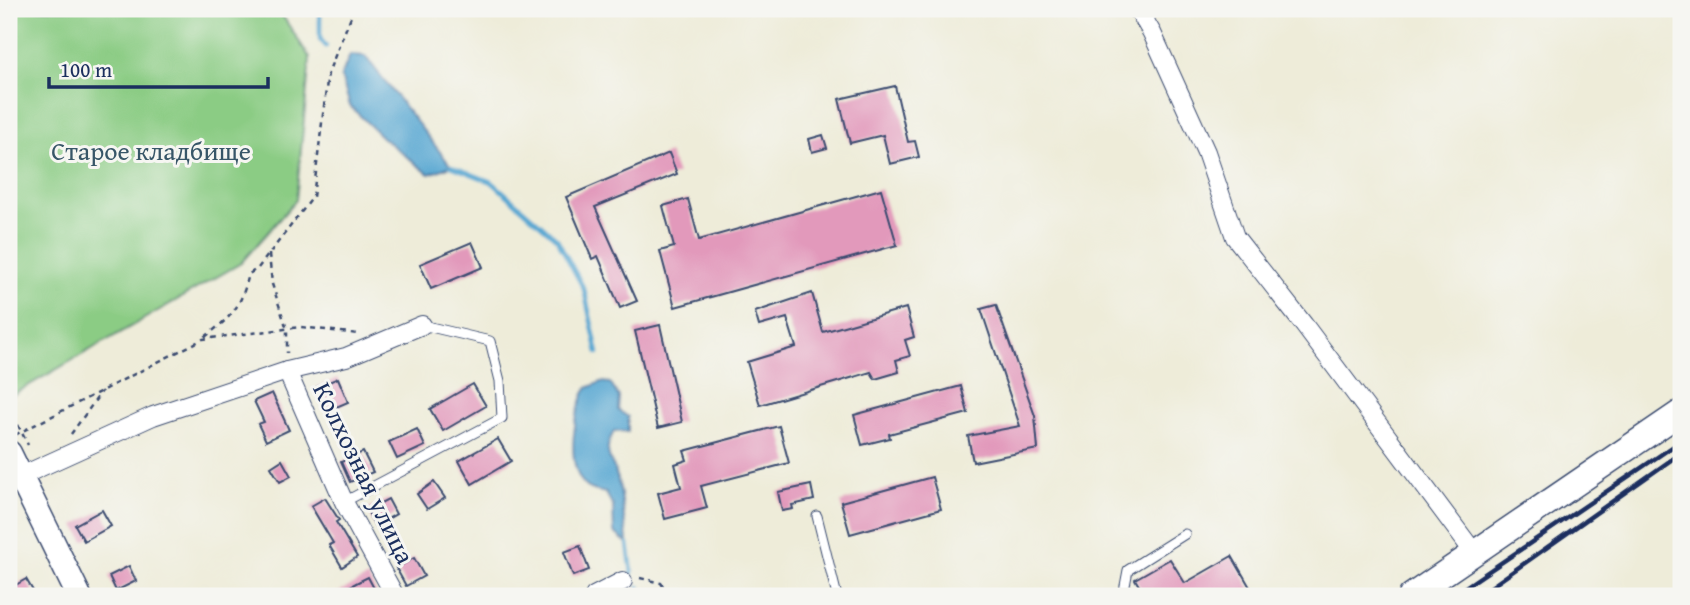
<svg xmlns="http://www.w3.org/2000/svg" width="1690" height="605" font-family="'Gentium Book Plus',serif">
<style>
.green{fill:#8bcc84;stroke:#537e71;stroke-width:2}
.water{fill:#59a7d2;stroke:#3a6b98;stroke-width:2}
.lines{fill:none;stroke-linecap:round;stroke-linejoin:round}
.stream{stroke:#59a7d2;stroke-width:4.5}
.building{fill:#e299bb}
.lane-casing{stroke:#3b4b70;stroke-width:11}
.street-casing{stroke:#3b4b70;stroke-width:20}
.secondary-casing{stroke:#3b4b70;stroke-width:27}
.path{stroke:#3b4b70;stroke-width:2.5;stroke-dasharray:5 5;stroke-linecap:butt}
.lane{stroke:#fff;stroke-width:9}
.street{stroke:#fff;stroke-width:18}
.secondary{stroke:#fff;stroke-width:24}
.rail{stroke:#1b2f5e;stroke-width:4.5}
.labels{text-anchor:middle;stroke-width:6;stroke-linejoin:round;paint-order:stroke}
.park-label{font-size:26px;fill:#375668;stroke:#f6f6f2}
.street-label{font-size:26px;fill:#1b2f5e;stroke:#f6f6f2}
</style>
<rect width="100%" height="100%" fill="#f6f6f2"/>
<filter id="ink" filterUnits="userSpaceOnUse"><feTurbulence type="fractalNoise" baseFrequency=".0143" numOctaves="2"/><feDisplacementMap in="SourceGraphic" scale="14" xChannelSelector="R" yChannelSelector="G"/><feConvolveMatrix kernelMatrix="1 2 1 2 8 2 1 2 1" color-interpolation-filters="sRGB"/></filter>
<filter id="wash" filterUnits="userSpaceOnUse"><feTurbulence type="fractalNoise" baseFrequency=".00686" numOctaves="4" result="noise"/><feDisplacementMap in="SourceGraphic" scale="28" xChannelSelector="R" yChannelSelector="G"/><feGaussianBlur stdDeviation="1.57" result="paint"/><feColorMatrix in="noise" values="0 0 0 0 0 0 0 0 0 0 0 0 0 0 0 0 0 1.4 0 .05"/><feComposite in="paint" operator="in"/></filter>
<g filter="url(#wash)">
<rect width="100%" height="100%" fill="#eeecd9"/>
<!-- green -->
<path class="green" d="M9 9H278L310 58 296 200 241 263 12 395 9 387Z"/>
<!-- water -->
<g class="water">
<path d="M350 55 365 56 451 166 429 174 383 138 350 106 341 76Z"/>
<path d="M601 382 610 383 619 397 618 410 628 417V432L614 431C612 436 608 442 608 447 607 455 611 461 614 468 623 489 623 521 628 544L614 532 613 506 606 493C599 491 590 491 585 485 565 465 574 410 587 388Z"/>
</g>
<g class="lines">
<!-- stream -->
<g class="stream">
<path d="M320 9V39L326 46"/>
<path d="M451 166 492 182 557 239 584 289 598 353"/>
<path d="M628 544 632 573"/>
<path d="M639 587 643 596"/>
</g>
</g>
<g id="blocks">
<!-- building -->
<g class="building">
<path d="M895 86 908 142 915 141 919 157 890 164 883 135 850 143 839 99Z"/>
<path d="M823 135 827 148 812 152 809 139Z"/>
<path d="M669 153 677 174 595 207 637 301 620 308 598 256 592 259 566 197Z"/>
<path d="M881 189 897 245 675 307 660 251 674 247 663 206 688 199 699 240Z"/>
<path d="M472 242 483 267 431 289 420 264Z"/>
<path d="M812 293 823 332 906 308 914 337 905 340 910 356 896 360 899 372 875 379 871 372 760 405 747 362 796 347 787 318 759 326 755 312Z"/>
<path d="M996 305 1035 416 1038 449 973 462 968 436 1020 426 981 309Z"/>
<path d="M660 325 682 422 658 428 635 331Z"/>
<path d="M338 378 348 402 327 411 317 387Z"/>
<path d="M473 384 486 406 443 431 430 409Z"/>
<path d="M961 386 968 413 889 434 890 438 862 445 854 415Z"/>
<path d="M272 393 289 430 266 441 258 424 264 422 254 401Z"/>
<path d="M779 426 789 463 701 486 707 508 665 519 658 493 681 487 675 464 687 460 684 451Z"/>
<path d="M417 429 425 446 397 459 389 442Z"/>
<path d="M498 439 511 461 472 484 459 461Z"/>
<path d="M363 452 373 472 350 482 341 462Z"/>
<path d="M282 460 291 476 280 482 271 467Z"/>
<path d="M932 477 941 509 850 534 841 502Z"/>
<path d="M434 482 445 498 427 509 417 494Z"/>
<path d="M811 485 814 500 792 505 793 509 782 511 778 492Z"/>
<path d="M325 498 339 520 336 522 357 557 342 567 329 545 333 543 311 506Z"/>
<path d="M388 499 396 514 375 526 367 510Z"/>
<path d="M102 510 111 526 84 541 75 525Z"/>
<path d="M580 546 589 570 573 576 564 552Z"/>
<path d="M1232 556 1255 596H1145L1135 579 1170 559 1185 583Z"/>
<path d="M414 558 424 576 406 586 396 568Z"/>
<path d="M129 566 136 581 116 591 109 576Z"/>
<path d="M368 577 378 596H332L358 582Z"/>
<path d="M26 579 36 596H9V589Z"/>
</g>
</g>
</g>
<g filter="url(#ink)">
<use href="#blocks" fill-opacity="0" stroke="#3b4b70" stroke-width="2"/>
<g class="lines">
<!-- lane casing -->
<g class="lane-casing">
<g id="lane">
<path d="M344 502 502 418 500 381 490 341 422 325"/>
<path d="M817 516 837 596"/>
<path d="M1123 596 1128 570 1185 534"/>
</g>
</g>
<!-- street casing -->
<g class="street-casing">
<g id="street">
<path d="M1138 9 1152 33 1206 152 1235 237 1304 325 1475 554"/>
<path d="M287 371 344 502 395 596"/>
<path d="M19 477 153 416 287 371 346 357 422 325"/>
<path d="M594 596 623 581"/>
</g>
</g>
<!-- secondary casing -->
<g class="secondary-casing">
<g id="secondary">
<path d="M9 453 79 596"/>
<path d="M1411 596 1681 412"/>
</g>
</g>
<!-- path -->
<g class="path">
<path d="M269 254 272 284 287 329V353"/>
<path d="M205 337C233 315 240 309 249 274L258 268 313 197 328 73 354 9"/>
<path d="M9 407 28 445"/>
<path d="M71 434 102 391"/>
<path d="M15 435 203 339 301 327 358 334"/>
<path d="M640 578 661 583 670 596"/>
</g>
<!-- lane -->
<use href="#lane" class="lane"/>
<!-- street -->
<use href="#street" class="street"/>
<!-- secondary -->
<use href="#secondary" class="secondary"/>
<!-- rail -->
<g class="rail">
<path d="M1452 596 1681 441"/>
<path d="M1478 596 1681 453"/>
</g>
</g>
</g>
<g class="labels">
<!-- park labels -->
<g class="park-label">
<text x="151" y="160">Старое кладбище</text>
</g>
<!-- street labels -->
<g class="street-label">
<text transform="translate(364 473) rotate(64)" y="9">Колхозная улица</text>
</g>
</g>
<!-- margin -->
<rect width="1690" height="605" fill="none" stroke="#f6f6f2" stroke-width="35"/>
<!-- scale -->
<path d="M49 77v10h219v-10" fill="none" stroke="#1b2f5e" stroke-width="3.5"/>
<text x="60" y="77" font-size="21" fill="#1b2f5e" stroke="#f6f6f2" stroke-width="5" paint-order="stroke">100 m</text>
</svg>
